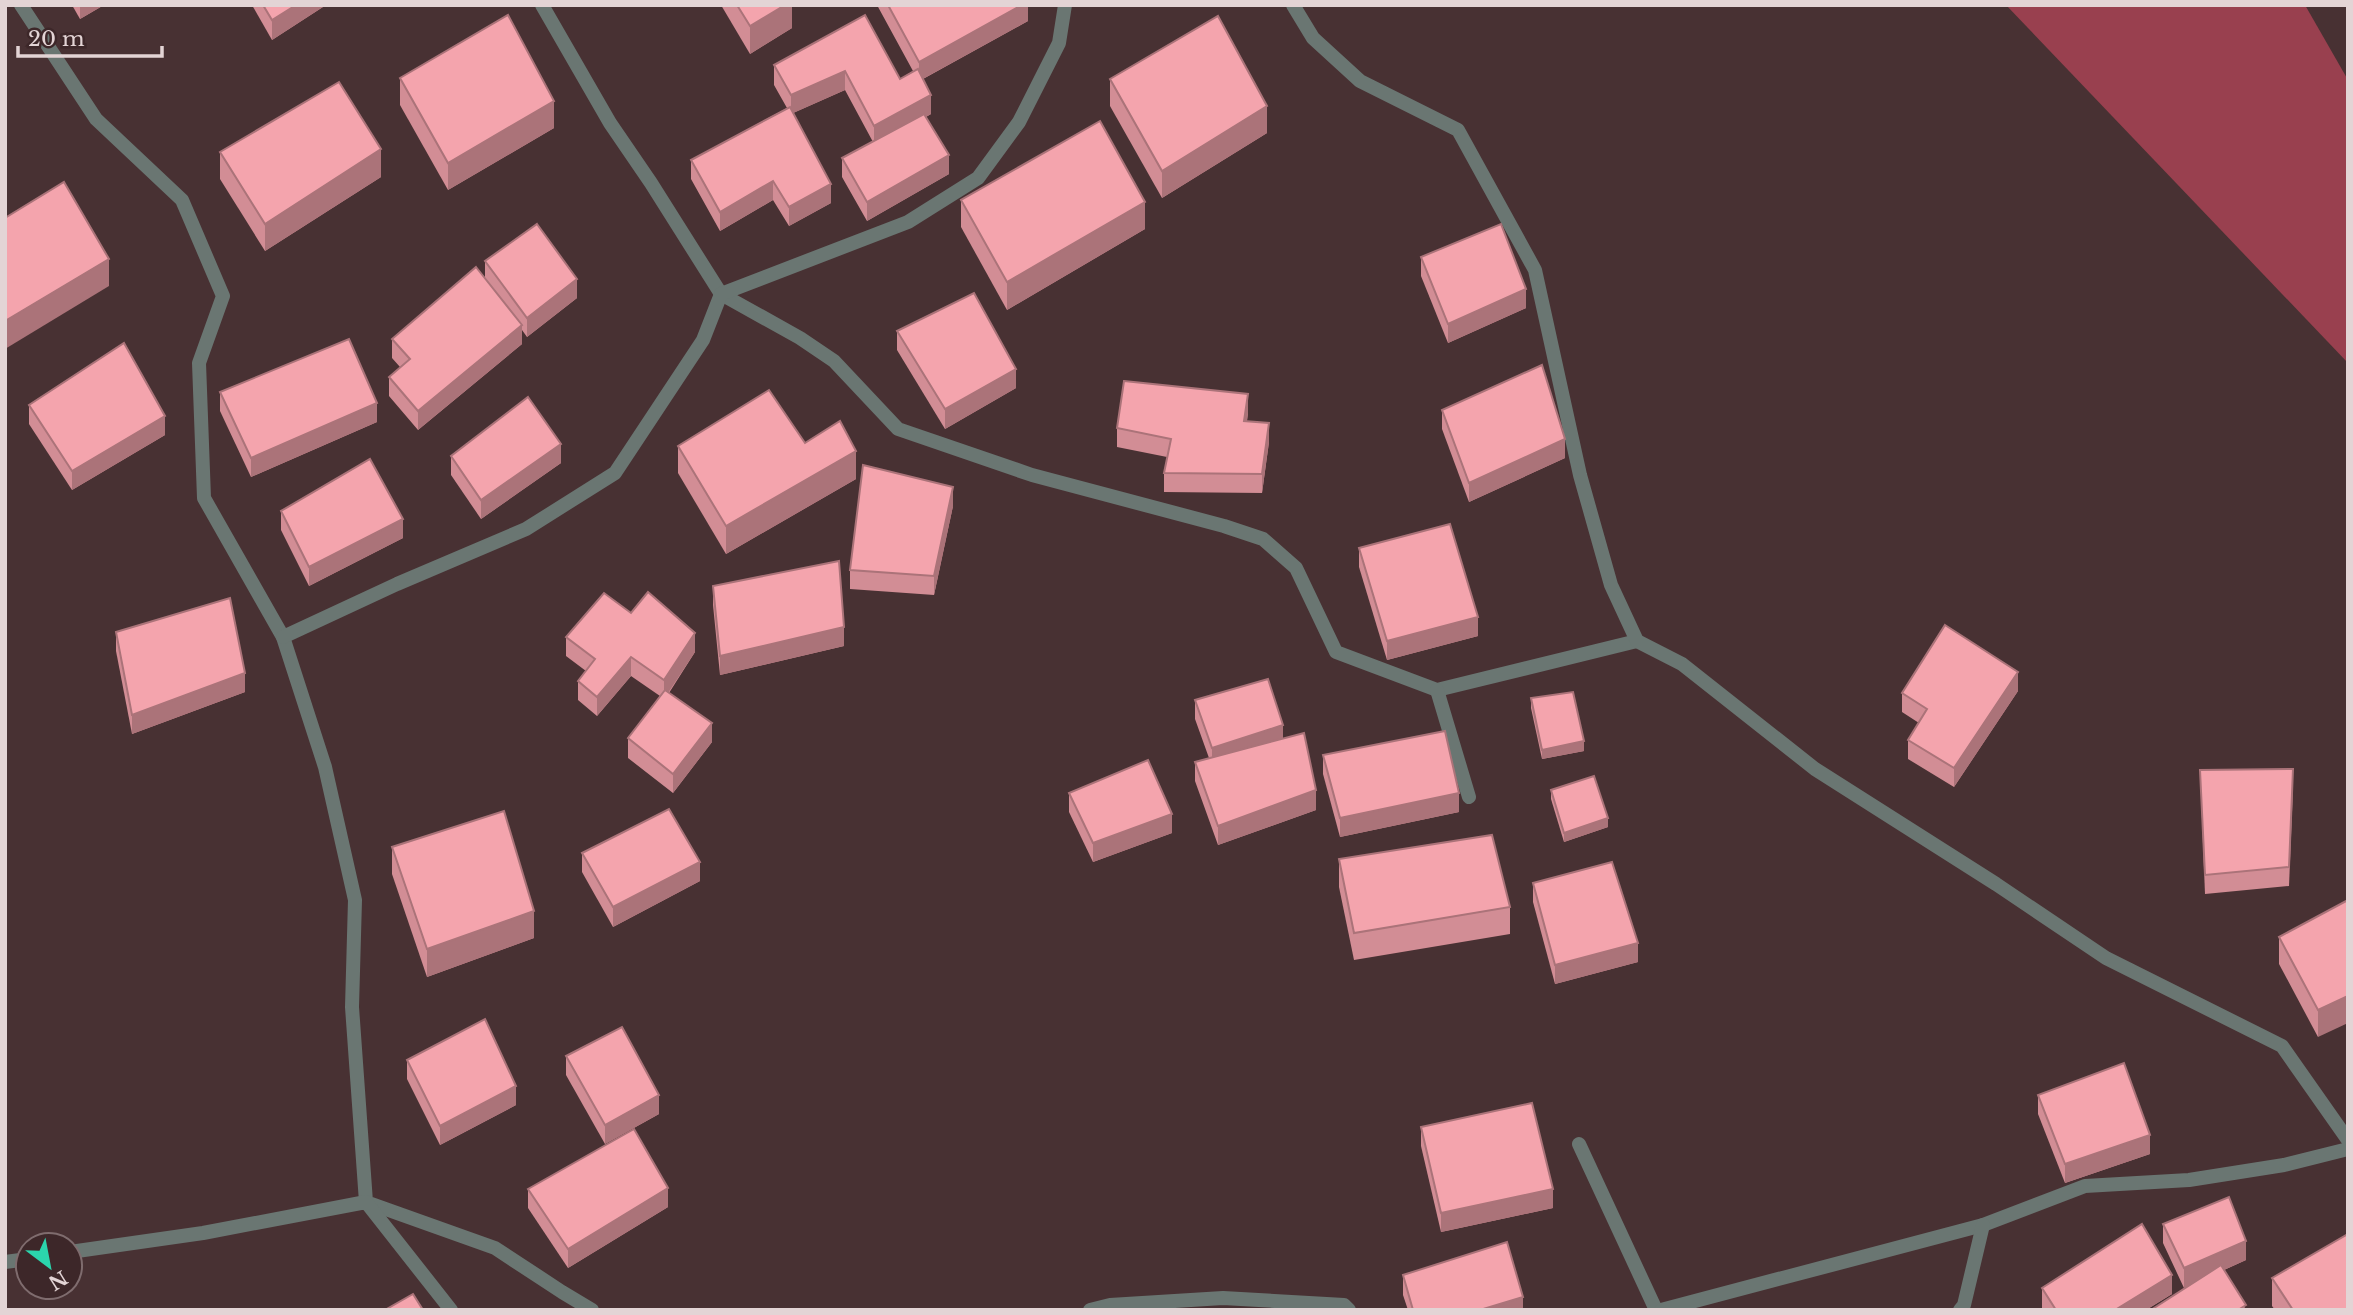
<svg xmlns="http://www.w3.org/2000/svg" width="2353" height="1315" font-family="'Libre Baskerville',serif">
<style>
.forest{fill:#99404f}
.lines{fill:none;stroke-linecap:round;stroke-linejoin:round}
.minor{stroke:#6a7672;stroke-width:14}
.wall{fill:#d28d95}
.shaded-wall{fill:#ab7379}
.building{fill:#f4a4ad;stroke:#ab7379;stroke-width:2}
</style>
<rect width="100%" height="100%" fill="#483133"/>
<!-- forest -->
<path class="forest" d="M2006 5H2305L2348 80V363Z"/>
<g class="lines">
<!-- minor -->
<g class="minor">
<path d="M21 5 96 119 182 200 223 296 199 363 204 498 283 637 325 767 355 900 352 1007 366 1202 495 1248 562 1292 592 1310"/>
<path d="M542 5 610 123 651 183 721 294 800 338 834 361 898 429 1032 475 1224 526 1263 539 1296 568 1336 652 1437 690 1637 641"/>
<path d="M1293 5 1313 38 1360 81 1458 130 1535 270 1580 475 1611 585 1637 641 1682 664 1815 769 1996 884 2106 958 2282 1046 2348 1140"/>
<path d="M283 637 397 584 526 529 615 473 703 340 721 294 908 222 978 178 1019 122 1059 43 1065 5"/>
<path d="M1437 690 1469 797"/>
<path d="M1579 1144 1656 1310"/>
<path d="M70 1252 203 1233 366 1202 451 1310"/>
<path d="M5 1262 28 1259"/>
<path d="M1090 1310 1110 1305 1223 1298 1344 1305 1349 1310"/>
<path d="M1661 1310 1983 1225 2085 1186 2189 1180 2284 1165 2348 1149"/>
<path d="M1960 1310 1964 1305 1983 1225"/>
</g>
</g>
<!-- wall -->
<g class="wall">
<path d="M72 5H104L80 19Z"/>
<path d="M252 5H326L272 40Z"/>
<path d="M721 5H792V28L750 54Z"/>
<path d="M877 5H1028V21L923 79 931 114 926 117 949 174 867 221 842 177V158L873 142 845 90 793 113 831 203 789 226 773 200 720 231 691 179V160L787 108 774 85V65L865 15 900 79 913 71Z"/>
<path d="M400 78 554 128 448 190 400 105Z"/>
<path d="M1110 79 1267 133 1162 198 1110 106Z"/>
<path d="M220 152 381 177 265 251 220 179Z"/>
<path d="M961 200 1145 229 1007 310 961 227Z"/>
<path d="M1421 257 1526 308 1448 343 1421 276Z"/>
<path d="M485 261 577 298 527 337 522 330V344L418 430 389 396V377L400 367 392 358V339L485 278Z"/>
<path d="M897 331 1016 388 945 429 897 350Z"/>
<path d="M220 392 377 422 251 477 220 411Z"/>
<path d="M29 405 165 435 72 490 29 424Z"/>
<path d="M1442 410 1565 458 1469 502 1442 429Z"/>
<path d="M1248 413 1247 421 1269 442 1262 493 1164 492V473L1167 457 1117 447V428Z"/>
<path d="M678 446 856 479 726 554 678 473Z"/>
<path d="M451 456 561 463 481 519 451 475Z"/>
<path d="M953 506 934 595 850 589V570Z"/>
<path d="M281 511 403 538 309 586 281 530Z"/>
<path d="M1359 548 1478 636 1387 660 1359 567Z"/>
<path d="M713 586 844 646 720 675 713 605Z"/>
<path d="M631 613 695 652 669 693 712 742 673 793 628 758V738L660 696 631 676 597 716 578 700V681L586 671 566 656V637Z"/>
<path d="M116 632 245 692 132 734 116 651Z"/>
<path d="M2018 691 1954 787 1908 759V740L1919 723 1902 712V693Z"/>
<path d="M1531 698 1584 751 1542 759 1531 708Z"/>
<path d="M1195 700 1283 738 1316 810 1218 845 1195 781V762L1209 758 1195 719Z"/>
<path d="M1323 755 1459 812 1340 837 1323 774Z"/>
<path d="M2200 770 2293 788 2289 886 2205 894Z"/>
<path d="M1551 790 1608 827 1564 842 1551 799Z"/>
<path d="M1069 793 1172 833 1093 862 1069 812Z"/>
<path d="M392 847 534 938 427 977 392 874Z"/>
<path d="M582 853 700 881 613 927 582 872Z"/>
<path d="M1339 859 1510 907V934L1354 960 1339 887Z"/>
<path d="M1533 883 1638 962 1555 984 1533 902Z"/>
<path d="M2348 900 2318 1037 2279 964V937Z"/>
<path d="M566 1056 659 1114 605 1144 566 1075Z"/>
<path d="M407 1060 516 1105 440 1145 407 1079Z"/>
<path d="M2038 1095 2150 1154 2065 1183 2038 1114Z"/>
<path d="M1421 1127 1553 1208 1441 1232 1421 1146Z"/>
<path d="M528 1189 668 1207 568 1268 528 1208Z"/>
<path d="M2163 1224 2246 1260 2224 1270 2246 1310 2189 1285 2184 1288 2163 1243Z"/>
<path d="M1403 1275 1523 1310H1408L1403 1295Z"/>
<path d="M2272 1278 2348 1310H2275L2272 1306Z"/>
<path d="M2042 1288 2172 1294 2146 1310H2043L2042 1308Z"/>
</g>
<!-- shaded-wall -->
<g class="shaded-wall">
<path d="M80 5H104L80 19Z"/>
<path d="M296 5H326L272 40V20Z"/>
<path d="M785 5H792V28L750 54V26Z"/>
<path d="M1022 5H1028V21L919 81V62Z"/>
<path d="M845 71V90L791 114V95Z"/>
<path d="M931 95V114L874 145V126Z"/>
<path d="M554 101V128L448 190V163Z"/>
<path d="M1267 106V133L1162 198V171Z"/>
<path d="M381 149V177L265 251V224Z"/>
<path d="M949 155V174L867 221V202Z"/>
<path d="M773 181V200L720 231V212Z"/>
<path d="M831 184V203L789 226V207Z"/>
<path d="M1145 202V229L1007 310V282Z"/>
<path d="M109 259V286L5 349V321Z"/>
<path d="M577 279V298L527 337V318Z"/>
<path d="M1526 289V308L1448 343V324Z"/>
<path d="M522 325V344L418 430V411Z"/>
<path d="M1016 369V388L945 429V409Z"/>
<path d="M1248 394V413L1244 440V421Z"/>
<path d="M377 403V422L251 477V458Z"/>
<path d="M165 416V435L72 490V471Z"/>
<path d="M1269 423V442L1262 493V474Z"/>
<path d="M1565 439V458L1469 502V483Z"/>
<path d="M561 444V463L481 519V500Z"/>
<path d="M856 451V479L726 554V526Z"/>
<path d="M953 487V506L934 595V576Z"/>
<path d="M403 519V538L309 586V567Z"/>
<path d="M1478 617V636L1387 660V641Z"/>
<path d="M844 627V646L720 675V656Z"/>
<path d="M695 633V652L664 699V680Z"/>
<path d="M631 657V676L597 716V697Z"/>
<path d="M2018 672V691L1954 787V768Z"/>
<path d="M245 673V692L132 734V715Z"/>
<path d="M712 723V742L673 793V774Z"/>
<path d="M1283 725V744L1212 767V748Z"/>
<path d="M1584 741V751L1542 759V750Z"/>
<path d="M1316 790V810L1218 845V826Z"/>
<path d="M1459 793V812L1340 837V818Z"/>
<path d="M1172 814V833L1093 862V843Z"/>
<path d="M1608 818V827L1564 842V833Z"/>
<path d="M700 862V881L613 927V907Z"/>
<path d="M534 911V938L427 977V949Z"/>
<path d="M1638 943V962L1555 984V965Z"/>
<path d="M2348 996V1023L2318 1037V1010Z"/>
<path d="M516 1086V1105L440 1145V1126Z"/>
<path d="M659 1095V1114L605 1144V1125Z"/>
<path d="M2150 1135V1154L2065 1183V1164Z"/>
<path d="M668 1188V1207L568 1268V1249Z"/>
<path d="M1553 1189V1208L1441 1232V1213Z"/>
<path d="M2246 1241V1260L2184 1288V1268Z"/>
<path d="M2172 1275V1294L2146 1310H2115Z"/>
<path d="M1523 1297V1310H1480Z"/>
</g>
<!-- building -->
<g class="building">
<path d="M263 5H296L272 20Z"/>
<path d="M737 5H785L750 26Z"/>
<path d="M888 5H1022L919 62Z"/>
<path d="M508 15 554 101 448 163 400 78Z"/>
<path d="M865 15 900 79 918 69 931 95 874 126 845 71 791 95 774 65Z"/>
<path d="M1218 16 1267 106 1162 171 1110 79Z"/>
<path d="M339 82 381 149 265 224 220 152Z"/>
<path d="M790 107 831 184 789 207 773 181 720 212 691 160Z"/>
<path d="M924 114 949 155 867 202 842 158Z"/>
<path d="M1100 121 1145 202 1007 282 961 200Z"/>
<path d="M64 182 109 259 5 321V218Z"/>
<path d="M537 224 577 279 527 318 485 261Z"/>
<path d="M1501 224 1526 289 1448 324 1421 257Z"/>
<path d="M476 267 522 325 418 411 389 377 410 359 392 339Z"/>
<path d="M974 293 1016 369 945 409 897 331Z"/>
<path d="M349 339 377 403 251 458 220 392Z"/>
<path d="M124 343 165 416 72 471 29 405Z"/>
<path d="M1542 365 1565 439 1469 483 1442 410Z"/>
<path d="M1124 381 1248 394 1244 421 1269 423 1262 474 1164 473 1171 439 1117 428Z"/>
<path d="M769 390 805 443 840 421 856 451 726 526 678 446Z"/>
<path d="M528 397 561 444 481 500 451 456Z"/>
<path d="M370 459 403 519 309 567 281 511Z"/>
<path d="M863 465 953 487 934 576 850 570Z"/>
<path d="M1450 524 1478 617 1387 641 1359 548Z"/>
<path d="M839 561 844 627 720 656 713 586Z"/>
<path d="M648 592 695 633 664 680 631 657 597 697 578 681 595 659 566 637 604 593 631 613Z"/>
<path d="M230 598 245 673 132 715 116 632Z"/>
<path d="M1945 625 2018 672 1954 768 1908 740 1927 709 1902 693Z"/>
<path d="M1268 679 1283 725 1212 748 1195 700Z"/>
<path d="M665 690 712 723 673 774 628 738Z"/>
<path d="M1573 692 1584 741 1542 750 1531 698Z"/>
<path d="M1445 731 1459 793 1340 818 1323 755Z"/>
<path d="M1304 733 1316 790 1218 826 1195 762Z"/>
<path d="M1148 760 1172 814 1093 843 1069 793Z"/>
<path d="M2293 769 2289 867 2205 875 2200 770Z"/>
<path d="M1594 776 1608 818 1564 833 1551 790Z"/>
<path d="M669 809 700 862 613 907 582 853Z"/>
<path d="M504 811 534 911 427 949 392 847Z"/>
<path d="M1492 835 1510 907 1354 933 1339 859Z"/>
<path d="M1612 862 1638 943 1555 965 1533 883Z"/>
<path d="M2348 900V996L2318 1010 2279 937Z"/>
<path d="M485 1019 516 1086 440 1126 407 1060Z"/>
<path d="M622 1027 659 1095 605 1125 566 1056Z"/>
<path d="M2124 1063 2150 1135 2065 1164 2038 1095Z"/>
<path d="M1532 1103 1553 1189 1441 1213 1421 1127Z"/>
<path d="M634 1129 668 1188 568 1249 528 1189Z"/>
<path d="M2229 1197 2246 1241 2184 1268 2163 1224Z"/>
<path d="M2142 1224 2172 1275 2115 1310H2056L2042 1288Z"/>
<path d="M2348 1234V1310H2293L2272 1278Z"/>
<path d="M1507 1242 1523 1297 1480 1310H1413L1403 1275Z"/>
<path d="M2221 1265 2246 1305 2238 1310H2151Z"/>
<path d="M413 1294 423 1310H385Z"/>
</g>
<!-- border -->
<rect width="2353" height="1315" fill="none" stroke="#e3d4d5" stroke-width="14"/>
<!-- north arrow -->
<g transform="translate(49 1266) rotate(148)"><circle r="33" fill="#3d2729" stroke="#7f6c6e" stroke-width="2"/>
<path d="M0-5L12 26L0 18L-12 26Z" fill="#2bd5ac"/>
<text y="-10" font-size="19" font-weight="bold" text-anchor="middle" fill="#e3d4d5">N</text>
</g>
<!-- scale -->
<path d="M18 46v10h144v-10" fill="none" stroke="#e3d4d5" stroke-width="3.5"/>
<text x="28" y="46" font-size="21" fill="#e3d4d5" stroke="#3d2729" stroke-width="5" paint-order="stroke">20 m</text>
</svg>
